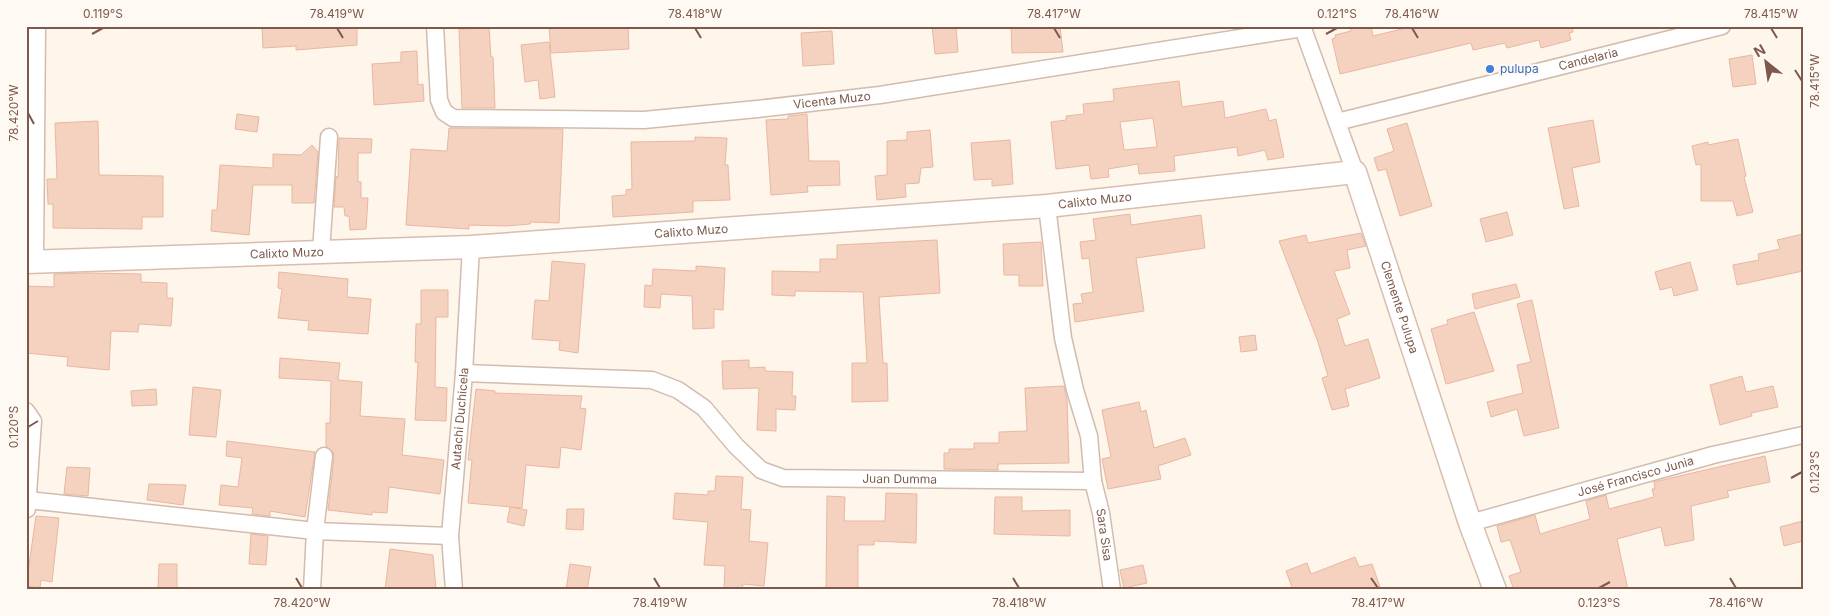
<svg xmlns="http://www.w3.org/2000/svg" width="1829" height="616" font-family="Inter,sans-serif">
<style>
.building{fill:#f5d2c0;stroke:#e9b7a0;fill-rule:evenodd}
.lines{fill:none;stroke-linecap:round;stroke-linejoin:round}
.street-casing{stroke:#d2bcae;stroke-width:19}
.secondary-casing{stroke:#d8beae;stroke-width:25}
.street{stroke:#fff;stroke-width:16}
.secondary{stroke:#fff;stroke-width:22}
.ticks{fill:none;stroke:#7c594b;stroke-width:2}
.shop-dot{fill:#3f7fe0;stroke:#fff9f3;stroke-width:2}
.labels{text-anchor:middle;stroke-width:4.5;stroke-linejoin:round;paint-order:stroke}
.street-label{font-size:12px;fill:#7c594b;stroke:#fff9f3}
.shop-label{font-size:12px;fill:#366cbe;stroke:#fff9f3;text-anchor:start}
.neatline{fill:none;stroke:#7c594b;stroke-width:2}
.ticks-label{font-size:12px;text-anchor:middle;fill:#7c594b}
</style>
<rect width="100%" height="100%" fill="#fef5eb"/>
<!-- building -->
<g class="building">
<path d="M262 26H357V45L296 50V46L263 48Z"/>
<path d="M549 26H628L629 49 551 53Z"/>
<path d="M932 26H956L958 52 935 54Z"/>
<path d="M1011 26H1060L1063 52 1012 53Z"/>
<path d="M1350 26H1371L1373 36 1402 29 1401 26H1572L1573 32 1569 33 1571 40 1541 48 1539 40 1507 48 1505 43 1473 50 1471 43 1340 74 1332 39 1336 37 1335 35 1351 31Z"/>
<path d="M489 28 491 57H493L495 108H462L459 29Z"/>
<path d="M832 31 834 64 803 66 801 33Z"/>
<path d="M549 42 555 97 540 99 538 80 525 82 521 45Z"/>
<path d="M417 51 418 85 423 84 424 101 374 105 372 64 401 62V52Z"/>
<path d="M1752 55 1756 84 1733 87 1729 59Z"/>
<path d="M1179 81 1182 107 1223 101 1225 118 1266 109 1269 121 1276 119 1284 157 1268 160 1265 150 1238 156 1237 147 1174 156 1175 171 1139 174 1138 164 1108 169 1109 177 1091 179 1089 165 1056 169 1051 122 1066 120V116L1084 114 1083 104 1114 101 1113 89ZM1153 118 1157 147 1124 150 1120 122Z"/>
<path d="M237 114 259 117 257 132 235 129Z"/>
<path d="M807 114 809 161H839L840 185 807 186 808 192 771 195 766 120 788 119V116Z"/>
<path d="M1593 120 1600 162 1572 168 1579 206 1564 209 1548 128Z"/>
<path d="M98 121 99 175 163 176V217H142V229L53 228V204H48L47 179H57L55 123Z"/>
<path d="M1407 123 1432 206 1400 216 1386 169 1378 171 1374 158 1394 151 1387 129Z"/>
<path d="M449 128 563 129 559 223 531 222 530 224 506 226 469 225V229L406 225 411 149 447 151Z"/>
<path d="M930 130 933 167 921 168 919 183 905 184 906 197 877 200 875 176 887 175V141L907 140V132Z"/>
<path d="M695 137 727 138 725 165H728L730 200 693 201V212L613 217 612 196 626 195V190L632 189 631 142 695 141Z"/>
<path d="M339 138 372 139 371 153H358V182H361V198H368L366 229 350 230 349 216H345L344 207H334L336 176 338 178Z"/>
<path d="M1738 139 1746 176 1744 177 1753 212 1737 216 1733 201H1701V164L1696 165 1692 146 1708 142V145Z"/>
<path d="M1010 140 1013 184 992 186V179L974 180 971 143Z"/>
<path d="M312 145 318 152 314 203H292V185H253L249 235 211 231 212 210H217L220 165 273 168V154L301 155Z"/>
<path d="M1507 212 1513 235 1486 242 1480 219Z"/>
<path d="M1130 214 1131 225 1201 215 1205 248 1136 258 1144 311 1075 322 1073 304 1083 303 1081 294 1093 292 1089 258 1082 259 1080 242 1096 240 1093 219Z"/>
<path d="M1361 233 1366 246 1347 250 1350 268 1334 271 1350 314 1337 319 1345 346 1368 339 1380 378 1345 389 1349 406 1332 410 1322 378 1328 376 1318 342 1279 241 1306 235 1308 243Z"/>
<path d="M1803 234V271L1737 285 1733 265 1759 260 1758 254 1780 249 1777 240Z"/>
<path d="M937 240 940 293 879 297 883 363H887L888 401 852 402V363H867L863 292 795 291V296L772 295V271L820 272V259H837V245Z"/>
<path d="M1041 242 1043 286H1019V275H1004L1003 244Z"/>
<path d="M552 261 585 264 578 353 559 350 560 341 532 339 535 300 549 301Z"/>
<path d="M1690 262 1698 290 1674 296 1672 287 1660 290 1655 272Z"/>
<path d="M696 266 725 268 723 310 714 309V328L693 329 692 296 661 294 660 308 644 307 645 285 652 286 653 269 696 271Z"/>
<path d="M279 272 348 279 347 297 371 299 368 334 308 330 309 321 278 318 282 289 278 288Z"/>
<path d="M88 273 141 274V282L167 283V298H173L171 326 139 324 138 332 111 331 109 370 67 366 68 357 26 353V286L54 287V274Z"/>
<path d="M1516 284 1520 297 1475 309 1472 294Z"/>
<path d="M421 290H448V317H436L435 387 447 388 446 421 415 420 418 362H415L416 324H421Z"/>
<path d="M1532 300 1559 428 1524 436 1517 409 1491 417 1487 402 1523 393 1517 365 1531 362 1517 304Z"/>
<path d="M1474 312 1494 371 1446 384 1431 329 1448 324 1447 320Z"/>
<path d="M1255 335 1257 350 1241 352 1239 337Z"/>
<path d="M280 358 340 363 338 380 362 382 360 416 405 419 402 455 444 460 440 494 389 487 387 513 372 512V515L328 510 334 457 333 452 326 446V423H330L331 381 279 378Z"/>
<path d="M749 360V368L765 367V371L793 372 792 396H796L795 410 776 409V431L757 430 759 388 723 389 722 361Z"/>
<path d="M1742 376 1746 392 1773 386 1778 407 1751 413 1752 416 1720 425 1710 385Z"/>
<path d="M1064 386 1067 400 1069 463 998 464V470L944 469V453H949V449H974V443H999V432L1027 431 1025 388Z"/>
<path d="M193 387 221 390 216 437 189 435Z"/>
<path d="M156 389 157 405 132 406 131 391Z"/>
<path d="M476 389 495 391V393L582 396 580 408 586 409 581 450 561 447 559 468 526 465 522 508 468 503 472 460H468Z"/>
<path d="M1139 402 1141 412 1146 410 1154 448 1185 438 1191 455 1158 466 1161 479 1108 489 1102 459 1111 457 1102 410Z"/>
<path d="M227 441 315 452 305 517 270 511V516L252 514 253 508 219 505 221 485 238 487 242 458 226 456Z"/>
<path d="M1765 456 1770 482 1727 491 1729 497 1691 506 1694 540 1665 546 1661 527 1617 539 1628 590H1514L1509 576 1521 572 1510 540 1501 542 1497 526 1535 515 1540 534 1590 519 1586 501 1606 495 1609 509 1654 497 1652 489H1655L1654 482Z"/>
<path d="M67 467 90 468 88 496 64 494Z"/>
<path d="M716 476 743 477 741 509 751 510 749 541 768 543 764 586 743 584 742 590H724L725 566 704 565 708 522 673 519 675 493 708 495V491H715Z"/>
<path d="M149 484 186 485 183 505 147 500Z"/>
<path d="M886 493 917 494 916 543 874 541V545H858V590H826L827 496 845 497 844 521H885Z"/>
<path d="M995 497H1022V511L1070 510V536L994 534Z"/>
<path d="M510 507 527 510 524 526 507 522Z"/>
<path d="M567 509H584L583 530 566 529Z"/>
<path d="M36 516 59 518 52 582 41 580 40 588 26 586Z"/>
<path d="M1803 521V541L1784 546 1780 527Z"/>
<path d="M251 534 268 536 266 565 249 564Z"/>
<path d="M390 549 433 555 436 590H385Z"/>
<path d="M1355 557 1359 567 1372 564 1381 590H1293L1286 571 1307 563 1311 574Z"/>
<path d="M159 564H177V590H158Z"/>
<path d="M570 564 591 567 587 590H566Z"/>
<path d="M1143 565 1147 583 1124 588 1120 570Z"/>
</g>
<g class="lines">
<!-- street casing -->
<g class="street-casing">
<g id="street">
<path id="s1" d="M435 26 439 100 444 112 453 118 644 120 757 109 880 95 1303 28"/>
<path d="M1302 26 1355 172"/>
<path id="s2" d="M1337 122 1722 26"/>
<path d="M321 251 329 137"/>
<path d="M35 260 37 26"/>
<path id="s3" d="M464 373 652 380 678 390 704 408 736 446 761 470 783 478 1093 481 1089 436 1075 390 1063 338 1047 206"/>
<path d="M26 411 33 421 27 509"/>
<path id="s4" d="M1093 481 1101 513 1112 590"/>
<path d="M28 500 315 531 450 536"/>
<path id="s5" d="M1470 523 1713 455 1803 435"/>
<path d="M312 590 315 531 324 456"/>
<path id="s6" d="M454 590 450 536 464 373 471 247"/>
</g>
</g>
<!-- secondary casing -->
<g class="secondary-casing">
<g id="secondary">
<path id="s7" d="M26 262 471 247 1047 206 1355 172 1470 523 1495 590"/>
</g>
</g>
<!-- street -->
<use href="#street" class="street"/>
<!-- secondary -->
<use href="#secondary" class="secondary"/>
</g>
<!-- ticks -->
<path class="ticks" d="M337 28 343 38M695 28 701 38M1054 28 1060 38M1412 28 1418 38M1771 28 1777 38M92 34 103 28M1326 34 1337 28M1795 70 1802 81M28 113 34 124M28 427 38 421M1791 478 1802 472M296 578 302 588M654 578 660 588M1013 578 1019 588M1371 578 1378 588M1730 578 1736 588M1599 588 1610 582"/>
<!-- markers -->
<circle class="shop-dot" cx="1490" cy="69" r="5"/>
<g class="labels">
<!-- street labels -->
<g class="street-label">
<text dy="4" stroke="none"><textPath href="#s2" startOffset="259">Candelaria</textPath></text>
<text dy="4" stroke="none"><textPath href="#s1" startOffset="478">Vicenta Muzo</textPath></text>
<text dy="4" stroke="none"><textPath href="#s7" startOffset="1071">Calixto Muzo</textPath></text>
<text dy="4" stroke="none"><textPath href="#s7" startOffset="666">Calixto Muzo</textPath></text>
<text dy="4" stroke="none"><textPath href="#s7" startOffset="261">Calixto Muzo</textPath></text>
<text dy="4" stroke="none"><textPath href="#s7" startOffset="1475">Clemente Pulupa</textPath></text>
<text dy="4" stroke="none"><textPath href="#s6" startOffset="172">Autachi Duchicela</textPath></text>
<text dy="4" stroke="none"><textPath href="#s5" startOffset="172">José Francisco Junia</textPath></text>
<text dy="4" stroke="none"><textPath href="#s3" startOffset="472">Juan Dumma</textPath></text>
<text dy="4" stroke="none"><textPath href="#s4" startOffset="55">Sara Sisa</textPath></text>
</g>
<!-- shop labels -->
<g class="shop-label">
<text x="1500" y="73">pulupa</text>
</g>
</g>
<!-- border -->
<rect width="1829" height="616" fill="none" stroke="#fff9f3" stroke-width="55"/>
<!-- north arrow -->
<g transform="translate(1766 62) rotate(330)" stroke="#fff9f3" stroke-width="4" paint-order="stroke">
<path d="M0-4L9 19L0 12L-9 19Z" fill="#7c594b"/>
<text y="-8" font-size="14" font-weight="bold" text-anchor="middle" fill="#7c594b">N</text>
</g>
<rect x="28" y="28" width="1774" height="560" class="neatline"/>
<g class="ticks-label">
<text x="103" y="18">0.119°S</text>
<text x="337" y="18">78.419°W</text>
<text x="695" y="18">78.418°W</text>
<text x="1054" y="18">78.417°W</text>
<text x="1337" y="18">0.121°S</text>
<text x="1412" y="18">78.416°W</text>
<text x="1771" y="18">78.415°W</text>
<text transform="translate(1815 81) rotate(-90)" y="4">78.415°W</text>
<text transform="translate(14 113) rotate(-90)" y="4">78.420°W</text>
<text transform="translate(14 427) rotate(-90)" y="4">0.120°S</text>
<text transform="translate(1815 472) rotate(-90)" y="4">0.123°S</text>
<text x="302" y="607">78.420°W</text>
<text x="660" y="607">78.419°W</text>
<text x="1019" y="607">78.418°W</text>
<text x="1378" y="607">78.417°W</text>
<text x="1599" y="607">0.123°S</text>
<text x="1736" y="607">78.416°W</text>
</g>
</svg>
